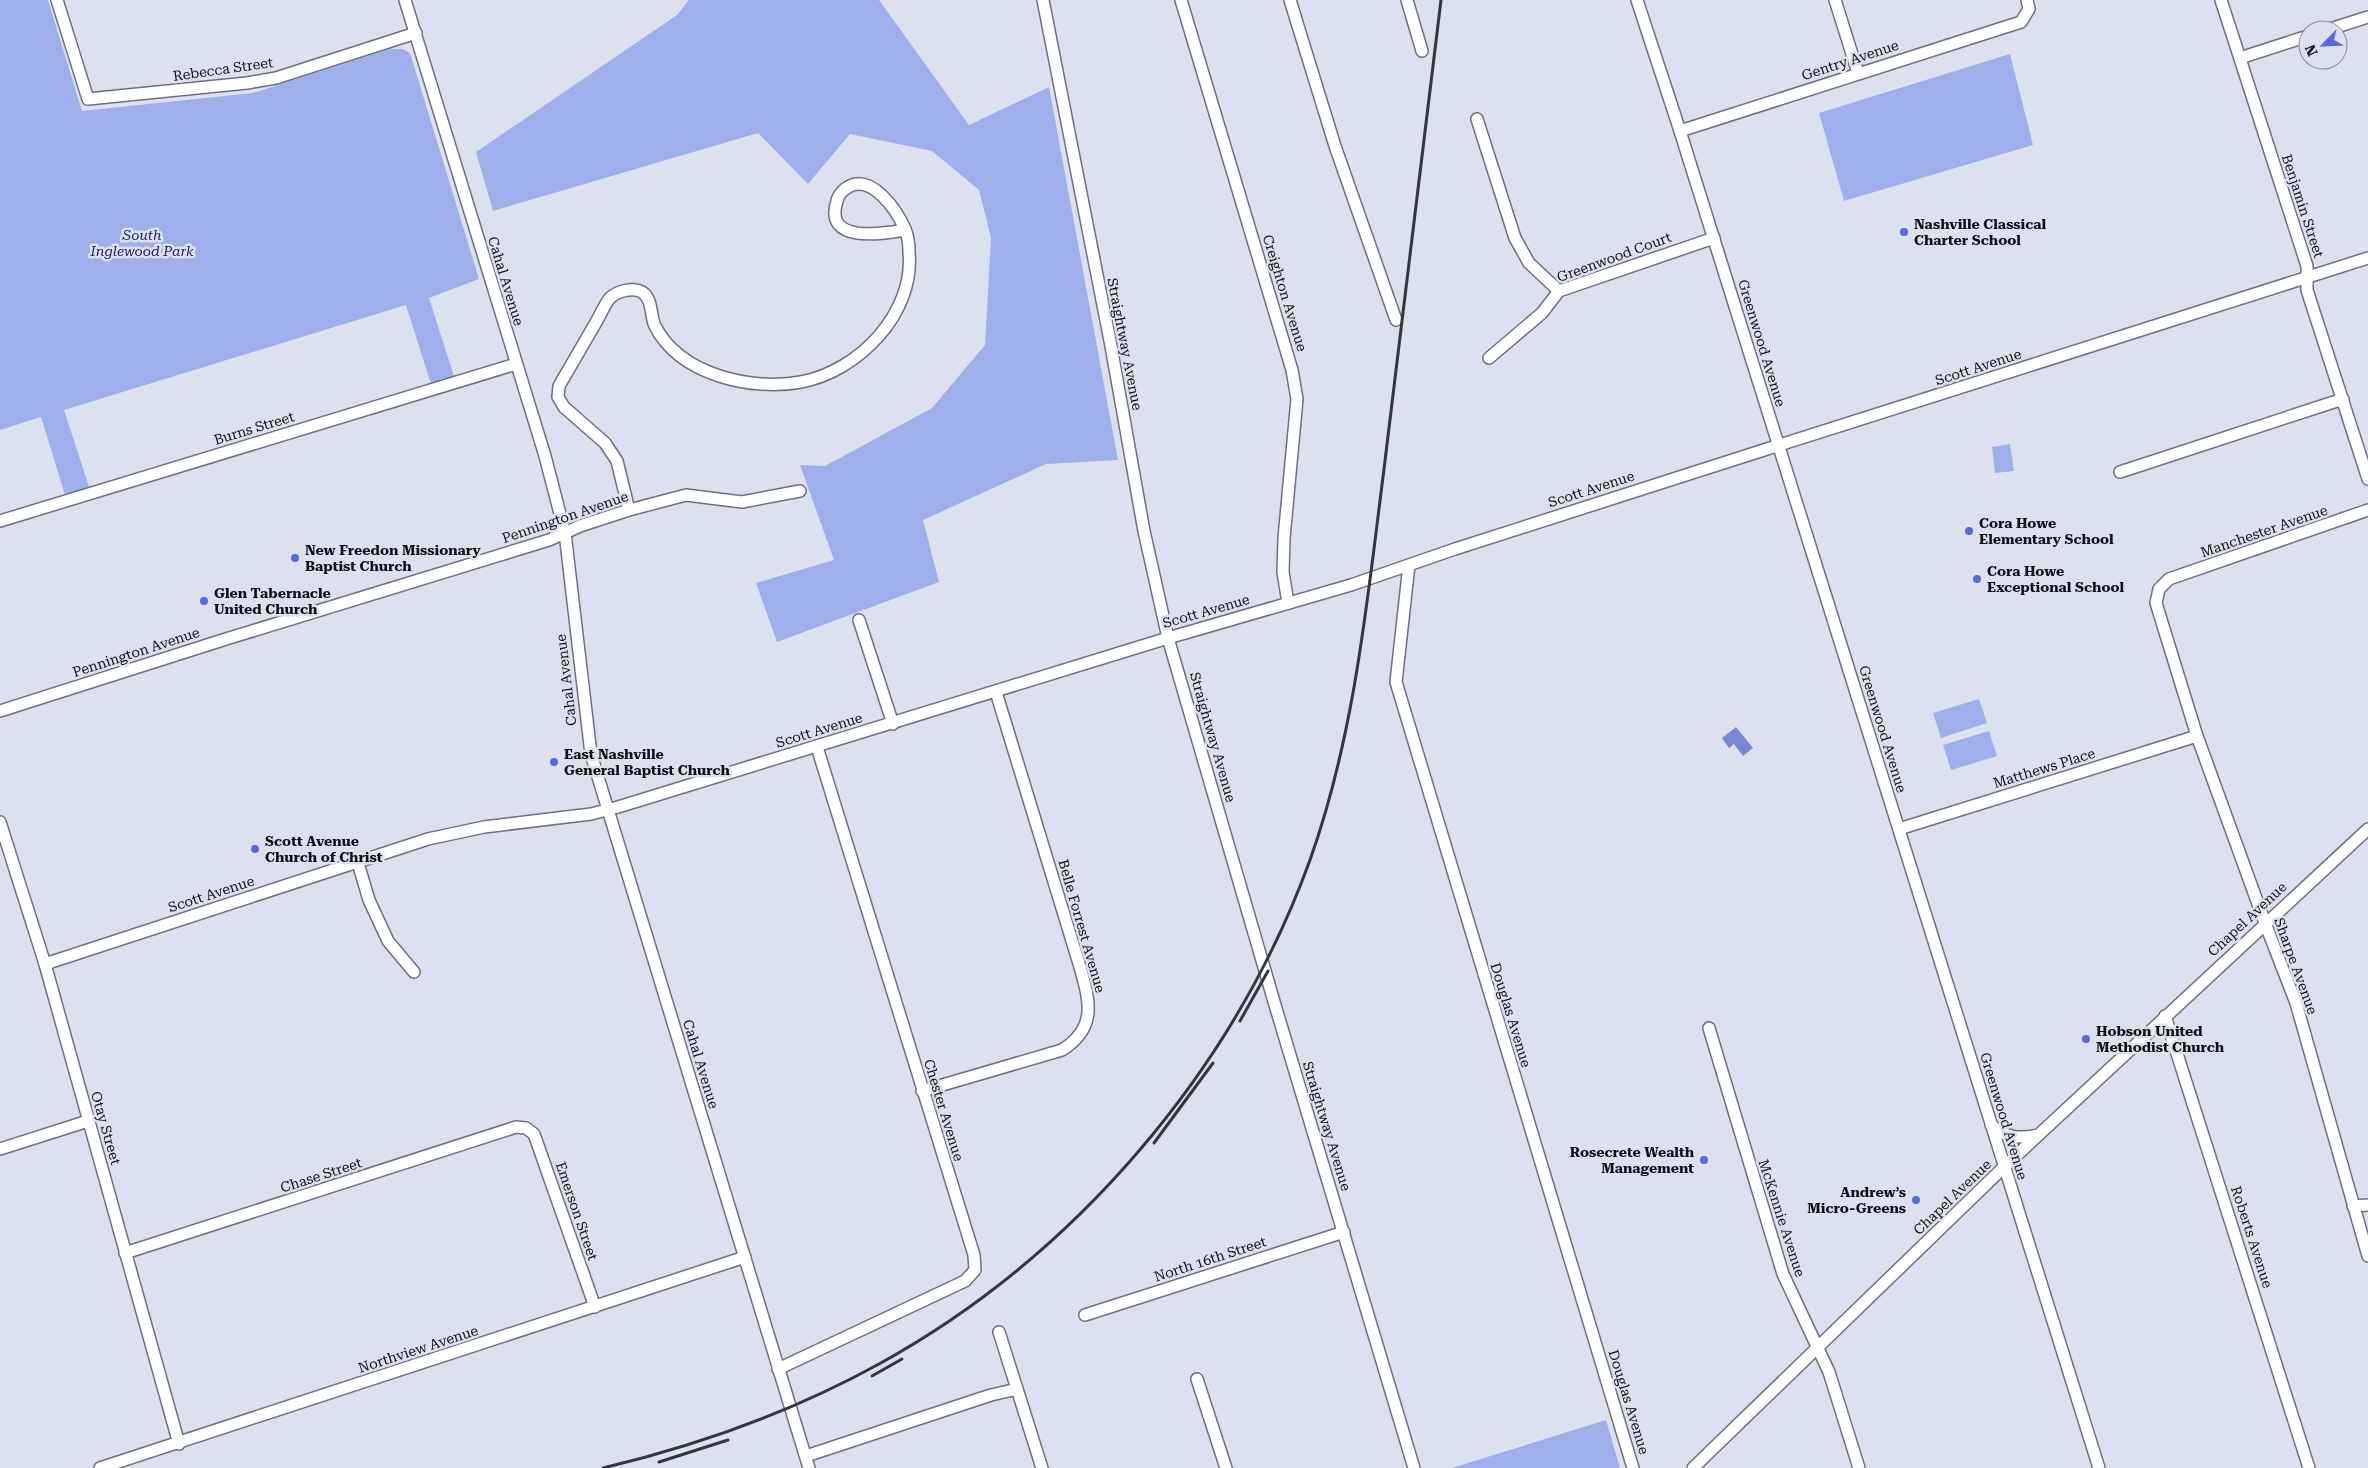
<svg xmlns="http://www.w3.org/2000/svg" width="2368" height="1468" font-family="'Roboto Serif',serif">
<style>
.green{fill:#9fafec}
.water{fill:#7889d1}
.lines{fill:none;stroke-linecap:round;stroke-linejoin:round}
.minor-casing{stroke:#6d717c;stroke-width:14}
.minor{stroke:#fff;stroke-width:11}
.rail{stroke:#34363c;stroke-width:3}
.poi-dot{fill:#5869e0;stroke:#dde1ef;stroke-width:2}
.labels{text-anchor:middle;stroke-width:5;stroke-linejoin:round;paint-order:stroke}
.street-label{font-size:14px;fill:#0f1015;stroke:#dde1ef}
.poi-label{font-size:14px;font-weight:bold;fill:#0f1015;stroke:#dde1ef;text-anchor:start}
.park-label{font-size:14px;font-style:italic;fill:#1d2073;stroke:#dde1ef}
</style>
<rect width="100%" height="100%" fill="#dde1ef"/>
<!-- green -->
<g class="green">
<path d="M0 0H48L82 111 253 93 390 49H403L410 53 479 279 429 298 454 376 431 384 406 305 64 410 89 487 65 495 41 417 0 430Z"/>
<path d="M689 0H879L969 125 1049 87 1118 460 1046 464 923 520 939 582 777 642 756 583 834 560 800 465 825 466 932 408 985 345 991 238 979 190 932 151 850 134 808 184 758 133 493 211 476 152 677 15Z"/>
<path d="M2010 54 2033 145 1844 201 1819 113Z"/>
<path d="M2010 444 2014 471 1995 473 1992 447Z"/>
<path d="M1979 699 1987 723 1941 738 1933 713Z"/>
<path d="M1989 731 1997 756 1951 770 1943 745Z"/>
<path d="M1606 1420 1620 1468H1452Z"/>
</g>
<!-- water -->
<path class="water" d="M1736 727 1753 748 1743 756 1734 744 1729 748 1722 738Z"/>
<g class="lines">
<!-- minor casing -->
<g class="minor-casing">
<g id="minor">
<path d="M57 0 88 99 247 83 276 78 416 33"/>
<path d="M405 0 545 456 565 533 591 754 809 1468"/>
<path d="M1043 0 1111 346 1144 531 1168 638 1275 1005 1414 1468"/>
<path d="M1181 0 1292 370 1297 399 1284 538 1283 572 1288 603"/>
<path d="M1290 0 1335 146 1396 320"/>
<path d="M1407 0 1422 51"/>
<path d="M1637 0 1680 131 2099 1468"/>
<path d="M1835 0 1858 73"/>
<path d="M2221 0 2307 266V290L2368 479"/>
<path d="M2327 30 2368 17"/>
<path d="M2240 58 2308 36"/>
<path d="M1477 119 1515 238 1529 263 1559 291"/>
<path d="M1680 131 2021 22 2029 9 2027 0"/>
<path d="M1489 358 1542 313 1559 291 1714 238"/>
<path d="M2120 472 2343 399"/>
<path d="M629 510 617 461 605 443 564 407 558 397 559 386C571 365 583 345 595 324 600 316 604 305 610 298 617 291 633 287 642 292 653 299 650 316 655 326 680 375 751 391 801 382 859 371 915 313 909 252 909 244 908 236 905 229 897 211 872 173 848 187 844 189 838 195 837 201 823 244 882 234 905 230"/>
<path d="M2368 510 2169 579 2159 589 2156 603 2197 736 2265 923 2296 1003 2368 1256"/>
<path d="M0 521 516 364"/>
<path d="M1409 565 1396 682 1633 1468"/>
<path d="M859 620 893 724"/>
<path d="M0 711 226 639 549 540 580 526 629 510 686 495 742 502 800 491"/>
<path d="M0 822 45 964 179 1444"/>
<path d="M1899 829 2197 736"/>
<path d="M358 863 369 900 388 941 414 972"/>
<path d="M45 964 428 839 484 827 591 814 618 807 1168 638 1351 585 1455 549 1767 449 2368 258"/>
<path d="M2165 1016 2309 1468"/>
<path d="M1709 1028 1783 1274 1829 1372 1859 1468"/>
<path d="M922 1091 1062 1050C1097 1028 1090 1002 1080 967L996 692"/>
<path d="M1991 1125C2007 1138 2018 1139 2038 1135"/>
<path d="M0 1149 88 1121"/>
<path d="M2353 1206 2368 1205"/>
<path d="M125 1253 516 1127 526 1128 534 1134 595 1307"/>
<path d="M1085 1315 1344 1232"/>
<path d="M999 1332 1042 1468"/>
<path d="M778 1369 965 1281 975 1270 974 1255 817 747"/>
<path d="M1197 1379 1226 1468"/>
<path d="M806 1456 991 1395 1017 1389"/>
<path d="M100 1468 745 1257"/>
<path d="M1693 1468 2004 1167 2368 829"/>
</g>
</g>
<!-- minor -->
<use href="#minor" class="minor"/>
<!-- rail -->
<g class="rail">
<path d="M1240 1021 1268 971"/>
<path d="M1154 1143 1213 1063"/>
<path d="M872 1376 902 1359"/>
<path d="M659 1462 728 1440"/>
<path d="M603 1468C699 1445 792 1412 879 1364 1075 1256 1234 1070 1310 860 1355 734 1367 601 1384 469 1403 313 1422 156 1441 0"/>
</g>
</g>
<!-- markers -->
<g class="poi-dot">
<circle cx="1904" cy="232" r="5"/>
<circle cx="1969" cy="531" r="5"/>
<circle cx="295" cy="558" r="5"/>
<circle cx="1977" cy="579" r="5"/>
<circle cx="204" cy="601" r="5"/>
<circle cx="554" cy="762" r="5"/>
<circle cx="255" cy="849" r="5"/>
<circle cx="2086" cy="1039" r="5"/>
<circle cx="1704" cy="1160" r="5"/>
<circle cx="1916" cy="1200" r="5"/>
</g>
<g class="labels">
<!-- street labels -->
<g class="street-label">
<text transform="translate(1850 60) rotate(-18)" y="5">Gentry Avenue</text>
<text transform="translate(223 69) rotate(-8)" y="5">Rebecca Street</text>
<text transform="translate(2303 206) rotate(72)" y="5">Benjamin Street</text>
<text transform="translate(1614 257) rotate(-20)" y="5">Greenwood Court</text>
<text transform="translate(506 281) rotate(73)" y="5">Cahal Avenue</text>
<text transform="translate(1285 293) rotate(73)" y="5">Creighton Avenue</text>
<text transform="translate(1762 343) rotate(73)" y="5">Greenwood Avenue</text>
<text transform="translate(1125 344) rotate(79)" y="5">Straightway Avenue</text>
<text transform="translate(1978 367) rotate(-18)" y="5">Scott Avenue</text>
<text transform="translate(254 428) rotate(-17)" y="5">Burns Street</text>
<text transform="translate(1591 489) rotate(-18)" y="5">Scott Avenue</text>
<text transform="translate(565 517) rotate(-19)" y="5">Pennington Avenue</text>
<text transform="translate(2264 531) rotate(-19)" y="5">Manchester Avenue</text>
<text transform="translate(1206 611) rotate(-16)" y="5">Scott Avenue</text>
<text transform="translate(136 652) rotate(-18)" y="5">Pennington Avenue</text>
<text transform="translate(566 680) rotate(-97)" y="5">Cahal Avenue</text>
<text transform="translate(1883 729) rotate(73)" y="5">Greenwood Avenue</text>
<text transform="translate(819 730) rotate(-17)" y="5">Scott Avenue</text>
<text transform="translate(1213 737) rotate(74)" y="5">Straightway Avenue</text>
<text transform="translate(2044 768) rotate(-17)" y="5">Matthews Place</text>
<text transform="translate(211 894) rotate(-18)" y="5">Scott Avenue</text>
<text transform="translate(2247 919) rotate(-43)" y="5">Chapel Avenue</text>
<text transform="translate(1082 926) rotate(74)" y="5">Belle Forrest Avenue</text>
<text transform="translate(2296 966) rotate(70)" y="5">Sharpe Avenue</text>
<text transform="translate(1511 1015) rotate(73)" y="5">Douglas Avenue</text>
<text transform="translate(701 1064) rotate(73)" y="5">Cahal Avenue</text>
<text transform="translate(944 1110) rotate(73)" y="5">Chester Avenue</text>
<text transform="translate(2004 1116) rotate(73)" y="5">Greenwood Avenue</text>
<text transform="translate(1327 1126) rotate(73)" y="5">Straightway Avenue</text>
<text transform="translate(106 1128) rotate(74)" y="5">Otay Street</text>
<text transform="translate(321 1175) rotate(-18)" y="5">Chase Street</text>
<text transform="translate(1952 1197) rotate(-44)" y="5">Chapel Avenue</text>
<text transform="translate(577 1211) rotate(71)" y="5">Emerson Street</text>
<text transform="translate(1782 1218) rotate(72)" y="5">McKennie Avenue</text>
<text transform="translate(2252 1237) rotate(72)" y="5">Roberts Avenue</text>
<text transform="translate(1210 1259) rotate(-18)" y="5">North 16th Street</text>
<text transform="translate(418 1349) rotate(-18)" y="5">Northview Avenue</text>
<text transform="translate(1629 1402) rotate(73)" y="5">Douglas Avenue</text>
</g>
<!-- poi labels -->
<g class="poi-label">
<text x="1914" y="229">Nashville Classical<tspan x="1914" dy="16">Charter School</tspan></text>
<text x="1979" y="528">Cora Howe<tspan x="1979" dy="16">Elementary School</tspan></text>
<text x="305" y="555">New Freedon Missionary<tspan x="305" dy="16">Baptist Church</tspan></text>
<text x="1987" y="576">Cora Howe<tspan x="1987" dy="16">Exceptional School</tspan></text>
<text x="214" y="598">Glen Tabernacle<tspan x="214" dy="16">United Church</tspan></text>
<text x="564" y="759">East Nashville<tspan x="564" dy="16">General Baptist Church</tspan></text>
<text x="265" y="846">Scott Avenue<tspan x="265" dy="16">Church of Christ</tspan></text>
<text x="2096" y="1036">Hobson United<tspan x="2096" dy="16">Methodist Church</tspan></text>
<text x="1694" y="1157" text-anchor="end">Rosecrete Wealth<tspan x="1694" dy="16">Management</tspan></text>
<text x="1906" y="1197" text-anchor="end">Andrew’s<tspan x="1906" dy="16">Micro-Greens</tspan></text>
</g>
<!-- park labels -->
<g class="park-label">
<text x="142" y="240">South<tspan x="142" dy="16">Inglewood Park</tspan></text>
</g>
</g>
<!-- north arrow -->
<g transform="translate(2323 45) rotate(246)"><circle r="24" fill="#dde1ef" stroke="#8b8d98"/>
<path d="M0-4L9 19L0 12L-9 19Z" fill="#5869e0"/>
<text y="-8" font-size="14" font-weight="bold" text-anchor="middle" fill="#0f1015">N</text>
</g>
</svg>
